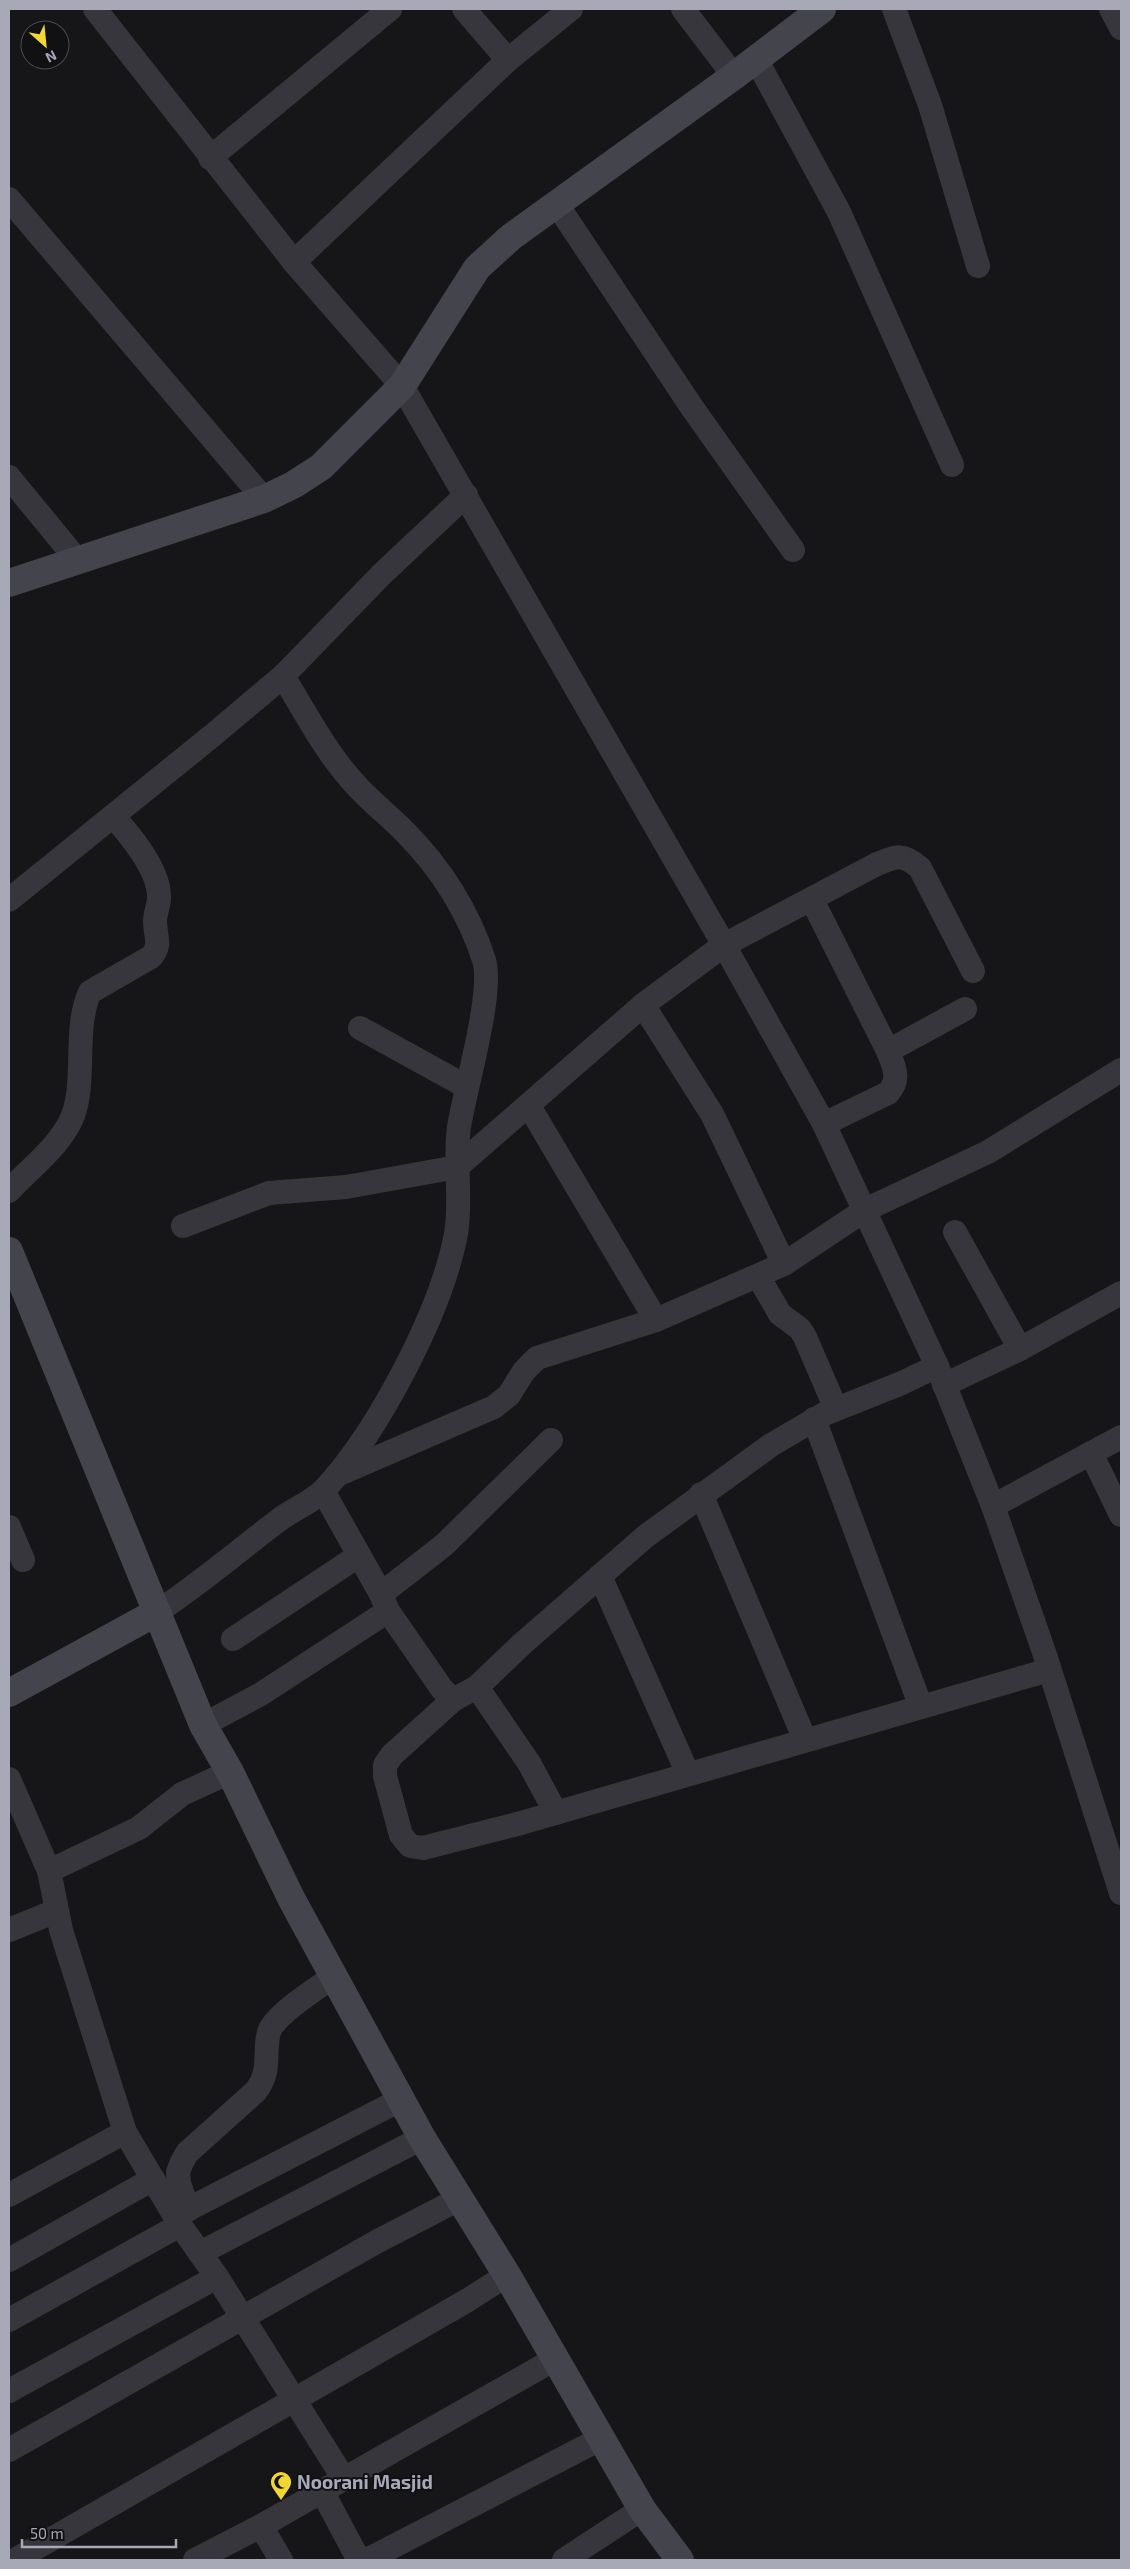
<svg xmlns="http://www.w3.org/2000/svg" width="1130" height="2569" font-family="'Exo 2',sans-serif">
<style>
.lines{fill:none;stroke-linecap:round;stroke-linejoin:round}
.street{stroke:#37363c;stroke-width:24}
.secondary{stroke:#44454c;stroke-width:28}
.labels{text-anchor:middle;stroke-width:4;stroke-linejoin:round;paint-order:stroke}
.poi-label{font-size:19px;font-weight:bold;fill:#a7a9b7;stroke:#111012;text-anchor:start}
</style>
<rect width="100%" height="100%" fill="#161517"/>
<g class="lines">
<!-- street -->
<g class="street">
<path d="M95 9 294 262 402 386 724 945 877 864C897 856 903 853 920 868L973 971"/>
<path d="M464 9 508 60"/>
<path d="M683 9 734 76"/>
<path d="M894 9 930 105 978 266"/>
<path d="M1111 9 1121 28"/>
<path d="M756 59 839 212 952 465"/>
<path d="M210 158 390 9"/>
<path d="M9 199 264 499"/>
<path d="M556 203 691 406 793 550"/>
<path d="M294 262 508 60 571 9"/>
<path d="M9 477 78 561"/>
<path d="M9 900 213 735 283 676 382 574 466 495"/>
<path d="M812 900 888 1051"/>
<path d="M643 1005 712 1114 784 1264"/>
<path d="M360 1028 467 1087"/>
<path d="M529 1106 656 1320"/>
<path d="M824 1124 888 1093C901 1079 894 1067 888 1051L965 1009"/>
<path d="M9 1191C29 1169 60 1146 72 1118 87 1082 73 1028 90 992L151 957C162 945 155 936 155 921 155 912 160 904 159 895 158 868 130 835 113 816"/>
<path d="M183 1226 269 1193 346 1187 457 1167 643 1005 724 945 824 1124 937 1366 993 1506 1045 1655 1121 1893"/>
<path d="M955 1232 1020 1349"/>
<path d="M758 1276 780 1314 800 1329 805 1337 836 1409"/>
<path d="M937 1366 902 1383 824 1414 771 1445 646 1536 522 1644 477 1687 453 1700 392 1755 385 1765V1776L401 1835 410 1846 423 1848 521 1823 1049 1670"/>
<path d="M944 1385 1020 1349 1121 1293"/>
<path d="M814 1419 921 1707"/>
<path d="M1091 1453 1121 1515"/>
<path d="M337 1475 494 1407 509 1395 524 1371 537 1358 656 1320 784 1264 865 1210 988 1152 1121 1070"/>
<path d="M323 1491 381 1594 388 1611 442 1689 453 1700"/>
<path d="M701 1494 805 1740"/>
<path d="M993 1506 1121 1437"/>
<path d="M9 1527 23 1560"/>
<path d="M600 1576 688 1774"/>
<path d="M381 1594 444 1545 551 1440"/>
<path d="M157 1612C200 1584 238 1551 279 1520 293 1509 313 1502 325 1489 379 1430 441 1312 456 1234 462 1199 454 1162 459 1127 465 1089 494 992 484 960 468 911 440 867 404 831 388 815 370 801 355 784 326 753 305 712 283 676"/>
<path d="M233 1639 358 1556"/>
<path d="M477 1687 529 1763 556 1813"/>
<path d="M203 1725 261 1694 388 1611"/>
<path d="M9 1779 49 1871 61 1930 125 2132 180 2225 217 2277 344 2479"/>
<path d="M49 1871 139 1828 182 1794 230 1772"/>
<path d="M9 1930 56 1911"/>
<path d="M9 2195 125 2132"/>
<path d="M188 2210 179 2183 178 2172 182 2162 187 2153 256 2091C272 2070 263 2054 269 2032 275 2014 318 1988 334 1976"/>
<path d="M175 2216 402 2099"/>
<path d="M200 2253 422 2138"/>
<path d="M9 2260 153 2179"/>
<path d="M9 2320 180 2225"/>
<path d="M9 2391 217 2277"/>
<path d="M9 2450 378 2241 459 2199"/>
<path d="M322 2491 355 2553 363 2560"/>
<path d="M261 2526 281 2560"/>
<path d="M15 2560 468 2300 507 2275"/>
<path d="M195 2560 261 2526 555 2359"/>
<path d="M367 2560 602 2438"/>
<path d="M564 2560 642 2509"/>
</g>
<!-- secondary -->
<g class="secondary">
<path d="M9 583 264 499 293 485 321 467 402 386 477 268 511 237 734 76 822 9"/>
<path d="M9 1251 203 1725 230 1772 292 1900 422 2138 507 2275 642 2509 680 2560"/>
<path d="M9 1693 157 1612"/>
</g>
</g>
<!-- icons -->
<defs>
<g id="mosque-pin" transform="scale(1.125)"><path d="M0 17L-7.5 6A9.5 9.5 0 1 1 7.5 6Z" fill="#f1d733" stroke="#111012"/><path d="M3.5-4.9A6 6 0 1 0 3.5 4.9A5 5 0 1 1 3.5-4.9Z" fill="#111"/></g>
</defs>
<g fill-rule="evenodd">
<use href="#mosque-pin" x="281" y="2482"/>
</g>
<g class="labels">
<!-- poi labels -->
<g class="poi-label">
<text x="297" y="2489">Noorani Masjid</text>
</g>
</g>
<!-- border -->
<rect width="1130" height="2569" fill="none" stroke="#a7a9b7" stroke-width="20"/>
<!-- north arrow -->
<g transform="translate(45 45) rotate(153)"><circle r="24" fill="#111012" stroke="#4d4d54"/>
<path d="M0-4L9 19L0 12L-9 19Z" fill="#f1d733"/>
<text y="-8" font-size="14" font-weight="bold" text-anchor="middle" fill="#a7a9b7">N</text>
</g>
<!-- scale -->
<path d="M22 2539v8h154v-8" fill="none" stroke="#a7a9b7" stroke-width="2.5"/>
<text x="30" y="2539" font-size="15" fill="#a7a9b7" stroke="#111012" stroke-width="4" paint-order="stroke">50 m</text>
</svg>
